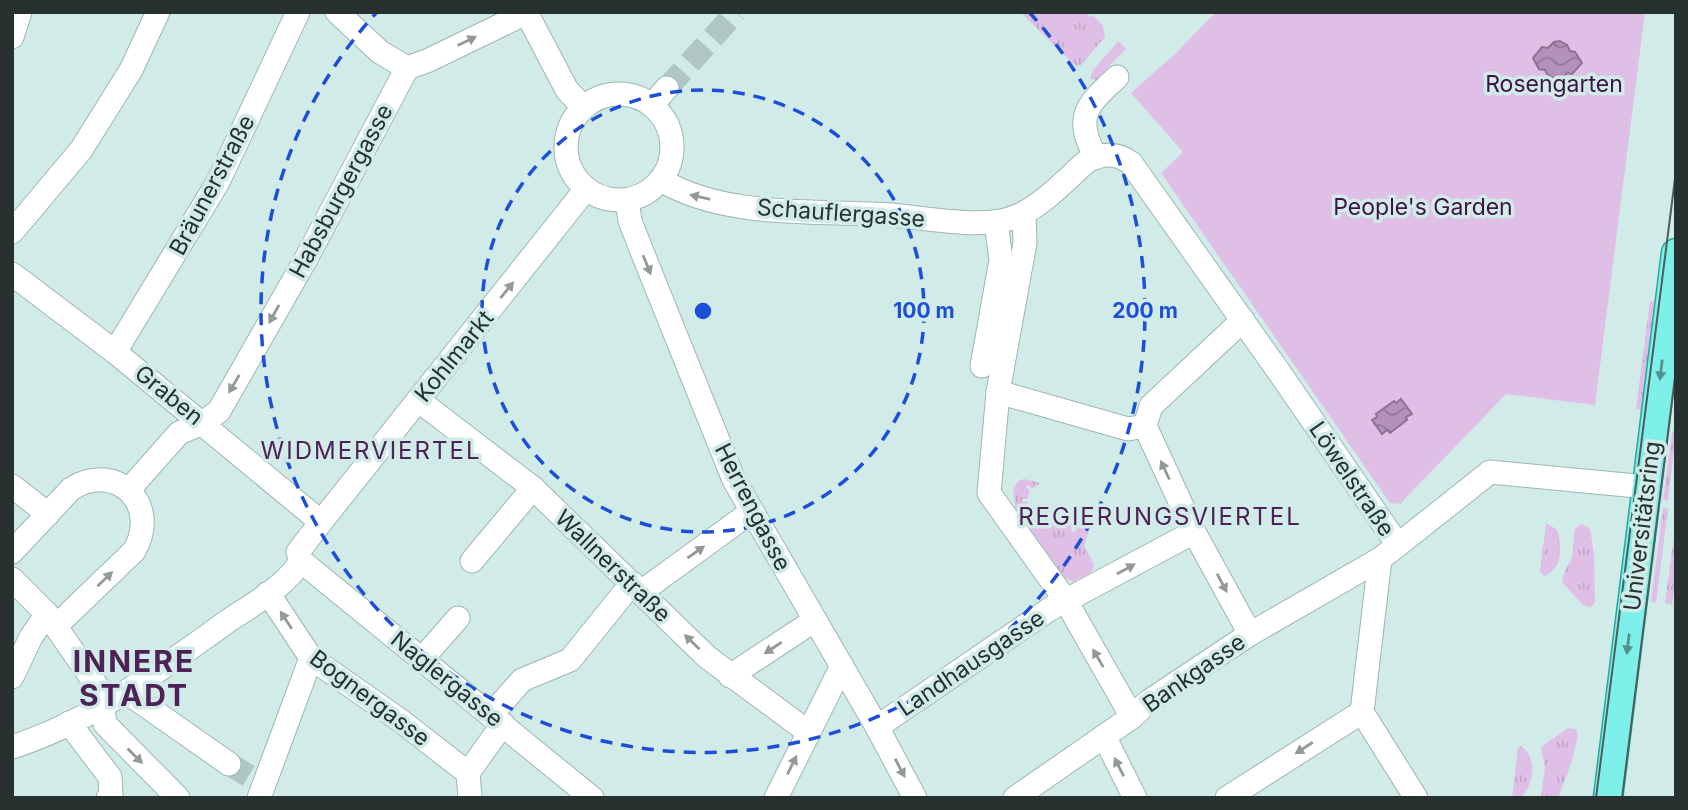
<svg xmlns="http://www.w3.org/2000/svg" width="1688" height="810" font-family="Inter,sans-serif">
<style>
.grass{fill:url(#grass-tufts)}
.green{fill:#e0bfe6}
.water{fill:url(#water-waves);stroke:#8a7492;stroke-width:2}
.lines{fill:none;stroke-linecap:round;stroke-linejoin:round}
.minor-tunnel{stroke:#afc6c3;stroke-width:23;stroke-dasharray:23 11;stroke-linecap:butt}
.minor-casing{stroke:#9eb6b3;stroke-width:25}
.major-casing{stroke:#27a79f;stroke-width:31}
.minor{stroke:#fff;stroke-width:23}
.major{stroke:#7df1e9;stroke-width:28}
.tram{stroke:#4f5d5c;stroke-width:2}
.oneway{fill:#939898}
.oneway2{fill:#52918c}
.ring{fill:none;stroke:#1d4ed8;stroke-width:3.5;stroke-dasharray:12 9}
.labels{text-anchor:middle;stroke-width:7;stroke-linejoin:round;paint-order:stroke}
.park-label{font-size:23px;fill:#401348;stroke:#d1ebe8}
.street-label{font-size:23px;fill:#273130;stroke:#d1ebe8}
.neighbourhood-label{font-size:24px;letter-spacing:2px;fill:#4d2256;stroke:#d1ebe8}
.district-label{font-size:30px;font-weight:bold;letter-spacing:2px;fill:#4d2256;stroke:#d1ebe8}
.centre{fill:#1d4ed8;stroke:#d1ebe8;stroke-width:3.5}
.ring-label{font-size:21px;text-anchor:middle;font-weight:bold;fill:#1d4ed8;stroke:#d1ebe8;stroke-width:7;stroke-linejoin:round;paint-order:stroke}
</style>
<defs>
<pattern id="grass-tufts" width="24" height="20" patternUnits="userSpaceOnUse" patternTransform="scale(1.75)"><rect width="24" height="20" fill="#e0bfe6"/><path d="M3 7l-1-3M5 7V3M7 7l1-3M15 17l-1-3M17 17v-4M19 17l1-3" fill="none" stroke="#c0a5c6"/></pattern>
<pattern id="water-waves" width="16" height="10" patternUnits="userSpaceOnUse" patternTransform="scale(1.75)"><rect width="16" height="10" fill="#b491bc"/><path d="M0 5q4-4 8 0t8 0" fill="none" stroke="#927799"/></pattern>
</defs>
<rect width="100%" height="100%" fill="#d1ebe8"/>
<!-- grass -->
<g class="grass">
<path d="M1020 12H1087L1090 17 1093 15 1103 26 1105 37 1081 65 1076 66Z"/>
<path d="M1118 41 1126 49 1096 80 1090 79C1092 67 1110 53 1118 41Z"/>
<path d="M1650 301 1655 302 1641 410 1636 409Z"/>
<path d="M1672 431 1676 432 1668 501 1663 500Z"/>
<path d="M1024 479 1040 483 1032 489 1028 485 1026 487 1030 491 1027 499H1022V502H1027L1031 510 1028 514 1030 516 1034 512 1041 513 1039 520 1042 521 1044 514 1057 519 1055 526H1058L1060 520 1073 524 1071 531 1075 532 1077 526 1089 530 1084 546 1094 564 1092 572 1073 582 1064 577 1015 507 1013 489 1018 481Z"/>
<path d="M1663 508 1668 509 1656 603 1651 602Z"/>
<path d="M1676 522V575L1672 605 1665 603Z"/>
<path d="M1546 523 1556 529C1563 545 1563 569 1544 576L1540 571Z"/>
<path d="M1581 524 1590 528 1594 554 1595 601 1593 606 1589 607 1583 605 1563 583 1562 578 1572 557 1575 529Z"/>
<path d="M1568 728 1576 729 1578 735 1572 761 1558 798H1541L1545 767 1541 747Z"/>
<path d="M1521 746C1537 758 1535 782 1522 796L1512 798 1518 748Z"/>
</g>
<!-- green -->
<path class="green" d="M1216 12H1645L1595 405 1506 394 1400 504 1390 503 1161 173 1183 152 1131 93 1175 54Z"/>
<!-- water -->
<g class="water">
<path d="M1560 41 1567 45 1570 51 1575 52 1582 63 1572 74 1567 73C1560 83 1549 80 1545 70L1539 69 1533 58 1542 47 1548 48 1554 42Z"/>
<path d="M1401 399 1412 414 1406 417 1407 420 1390 433 1387 430 1382 434 1372 420 1377 417 1376 414 1394 401 1396 403Z"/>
</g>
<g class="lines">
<!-- minor-tunnel -->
<g class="minor-tunnel">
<path d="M667 88 736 12"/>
<path d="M229 764 264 785"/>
</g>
<!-- minor casing -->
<g class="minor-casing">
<g id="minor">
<path d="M337 12 380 52 407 68"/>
<path d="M526 12 567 90 583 107"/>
<path d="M12 37 20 12"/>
<circle cx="619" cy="147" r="53"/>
<path d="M652 105 667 88"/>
<path d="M1095 156C1074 116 1087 105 1117 77"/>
<path d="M661 180C726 219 818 210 891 215 924 218 978 228 1009 219 1039 210 1063 182 1086 162 1102 153 1116 152 1131 163L1279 372 1398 545 1380 559 1362 712 1416 798"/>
<path d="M627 200 630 221 647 264 734 480 877 727 915 798"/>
<path d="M12 232 81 150 131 70 158 12"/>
<path d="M12 274 115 352 321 522"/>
<path d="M1243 320 1151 406 1145 426 1194 532 1250 634"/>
<path d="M115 352 218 182 298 12"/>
<path d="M982 366 1001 260 996 222"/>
<path d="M998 392 1025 243 1024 213"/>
<path d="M418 400 533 488 707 657 808 732"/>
<path d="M12 486 48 514"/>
<path d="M126 488 133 485 179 433 203 423 219 411 307 257 407 68 427 61 526 13"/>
<path d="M1398 545 1490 472 1647 487"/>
<path d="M12 552 71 489C117 460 161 505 134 551L56 626"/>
<path d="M301 561 592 798"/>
<path d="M472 561 533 488"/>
<path d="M12 579 47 614 101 692 105 724 178 798"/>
<path d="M641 592 751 512"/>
<path d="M268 593 311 658 401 721 468 773 470 798"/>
<path d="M422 659 458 618"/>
<path d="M730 676 815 620"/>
<path d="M12 677 31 637 47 614"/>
<path d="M135 698 229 764"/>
<path d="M491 715 522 680 570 660 632 583"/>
<path d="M1132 717 1066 601 989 493 998 392 1128 429 1145 426"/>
<path d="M69 723 110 777 111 794 108 798"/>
<path d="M877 727 1050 609 1194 532"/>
<path d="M1104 736 1135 798"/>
<path d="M12 747C93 721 159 670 228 621 253 604 285 587 301 561L298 552 321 522 586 189"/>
<path d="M468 773 503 724"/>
<path d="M259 798 311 658"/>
<path d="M776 798 842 666"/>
<path d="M1015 798 1132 717 1148 702 1250 634 1380 559"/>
<path d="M1227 798 1362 712"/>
</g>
</g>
<!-- major casing -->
<g class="major-casing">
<path id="major" d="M1608 798 1676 253"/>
</g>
<!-- minor -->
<use href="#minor" class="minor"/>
<!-- major -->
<use href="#major" class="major"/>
<!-- tram -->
<g class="tram">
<path d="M1596 798 1676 171"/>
<path d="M1622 798 1676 369"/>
</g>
</g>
<!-- one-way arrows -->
<defs><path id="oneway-solid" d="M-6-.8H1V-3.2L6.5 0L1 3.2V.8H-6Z" transform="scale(1.75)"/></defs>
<g class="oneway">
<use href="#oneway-solid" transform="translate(467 41) rotate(-26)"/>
<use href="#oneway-solid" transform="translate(700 197) rotate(-167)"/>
<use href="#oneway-solid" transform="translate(647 265) rotate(68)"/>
<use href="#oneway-solid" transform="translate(507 290) rotate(-51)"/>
<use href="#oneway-solid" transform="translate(274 314) rotate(119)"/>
<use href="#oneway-solid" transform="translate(234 384) rotate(120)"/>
<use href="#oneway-solid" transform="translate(1165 470) rotate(-115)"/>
<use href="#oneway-solid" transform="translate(696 552) rotate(-35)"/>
<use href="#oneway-solid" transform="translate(1126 569) rotate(-29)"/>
<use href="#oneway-solid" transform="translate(105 579) rotate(-44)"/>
<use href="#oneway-solid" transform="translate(1222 583) rotate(62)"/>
<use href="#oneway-solid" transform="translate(286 620) rotate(-123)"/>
<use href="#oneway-solid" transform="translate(692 642) rotate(-136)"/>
<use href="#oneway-solid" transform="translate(773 648) rotate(146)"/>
<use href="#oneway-solid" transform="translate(1098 658) rotate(-120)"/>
<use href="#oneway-solid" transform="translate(1304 748) rotate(147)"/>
<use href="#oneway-solid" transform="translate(135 756) rotate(45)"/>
<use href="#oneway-solid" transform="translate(792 765) rotate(-64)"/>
<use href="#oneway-solid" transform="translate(1119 767) rotate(-117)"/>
<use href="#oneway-solid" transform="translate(900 768) rotate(62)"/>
</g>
<g class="oneway2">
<use href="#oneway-solid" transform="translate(1661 370) rotate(97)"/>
<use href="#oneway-solid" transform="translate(1628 644) rotate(97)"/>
</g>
<!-- distance rings -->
<g class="ring">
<circle cx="703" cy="311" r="221"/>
<path d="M1029 12A442 442 0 1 1 377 12"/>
</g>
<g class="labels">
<!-- park labels -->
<g class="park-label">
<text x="1554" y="92">Rosengarten</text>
<text x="1423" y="215">People's Garden</text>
</g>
<!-- street labels -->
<g class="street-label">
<text transform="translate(212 185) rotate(-62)" y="8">Bräunerstraße</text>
<text transform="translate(341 191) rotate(-62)" y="8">Habsburgergasse</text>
<text transform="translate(841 213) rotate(4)" y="8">Schauflergasse</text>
<text transform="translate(454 356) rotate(-51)" y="8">Kohlmarkt</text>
<text transform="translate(169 395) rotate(39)" y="8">Graben</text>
<text transform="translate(1352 479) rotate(56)" y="8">Löwelstraße</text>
<text transform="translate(753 507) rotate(63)" y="8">Herrengasse</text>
<text transform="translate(1642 526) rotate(-83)" y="8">Universitätsring</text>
<text transform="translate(613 566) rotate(44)" y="8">Wallnerstraße</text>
<text transform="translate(971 663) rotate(-34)" y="8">Landhausgasse</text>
<text transform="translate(1194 673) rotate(-35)" y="8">Bankgasse</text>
<text transform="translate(447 679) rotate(39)" y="8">Naglergasse</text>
<text transform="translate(370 698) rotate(37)" y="8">Bognergasse</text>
</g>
<!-- neighbourhood labels -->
<g class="neighbourhood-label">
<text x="371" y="459">WIDMERVIERTEL</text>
<text x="1160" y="525">REGIERUNGSVIERTEL</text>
</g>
<!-- district labels -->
<g class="district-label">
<text x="134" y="672">INNERE<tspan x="134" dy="34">STADT</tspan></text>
</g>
</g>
<circle cx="703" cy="311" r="10" class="centre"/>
<g class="ring-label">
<text x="924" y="318">100 m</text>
<text x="1145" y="318">200 m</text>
</g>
<!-- border -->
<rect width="1688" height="810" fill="none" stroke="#273130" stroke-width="28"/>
</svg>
